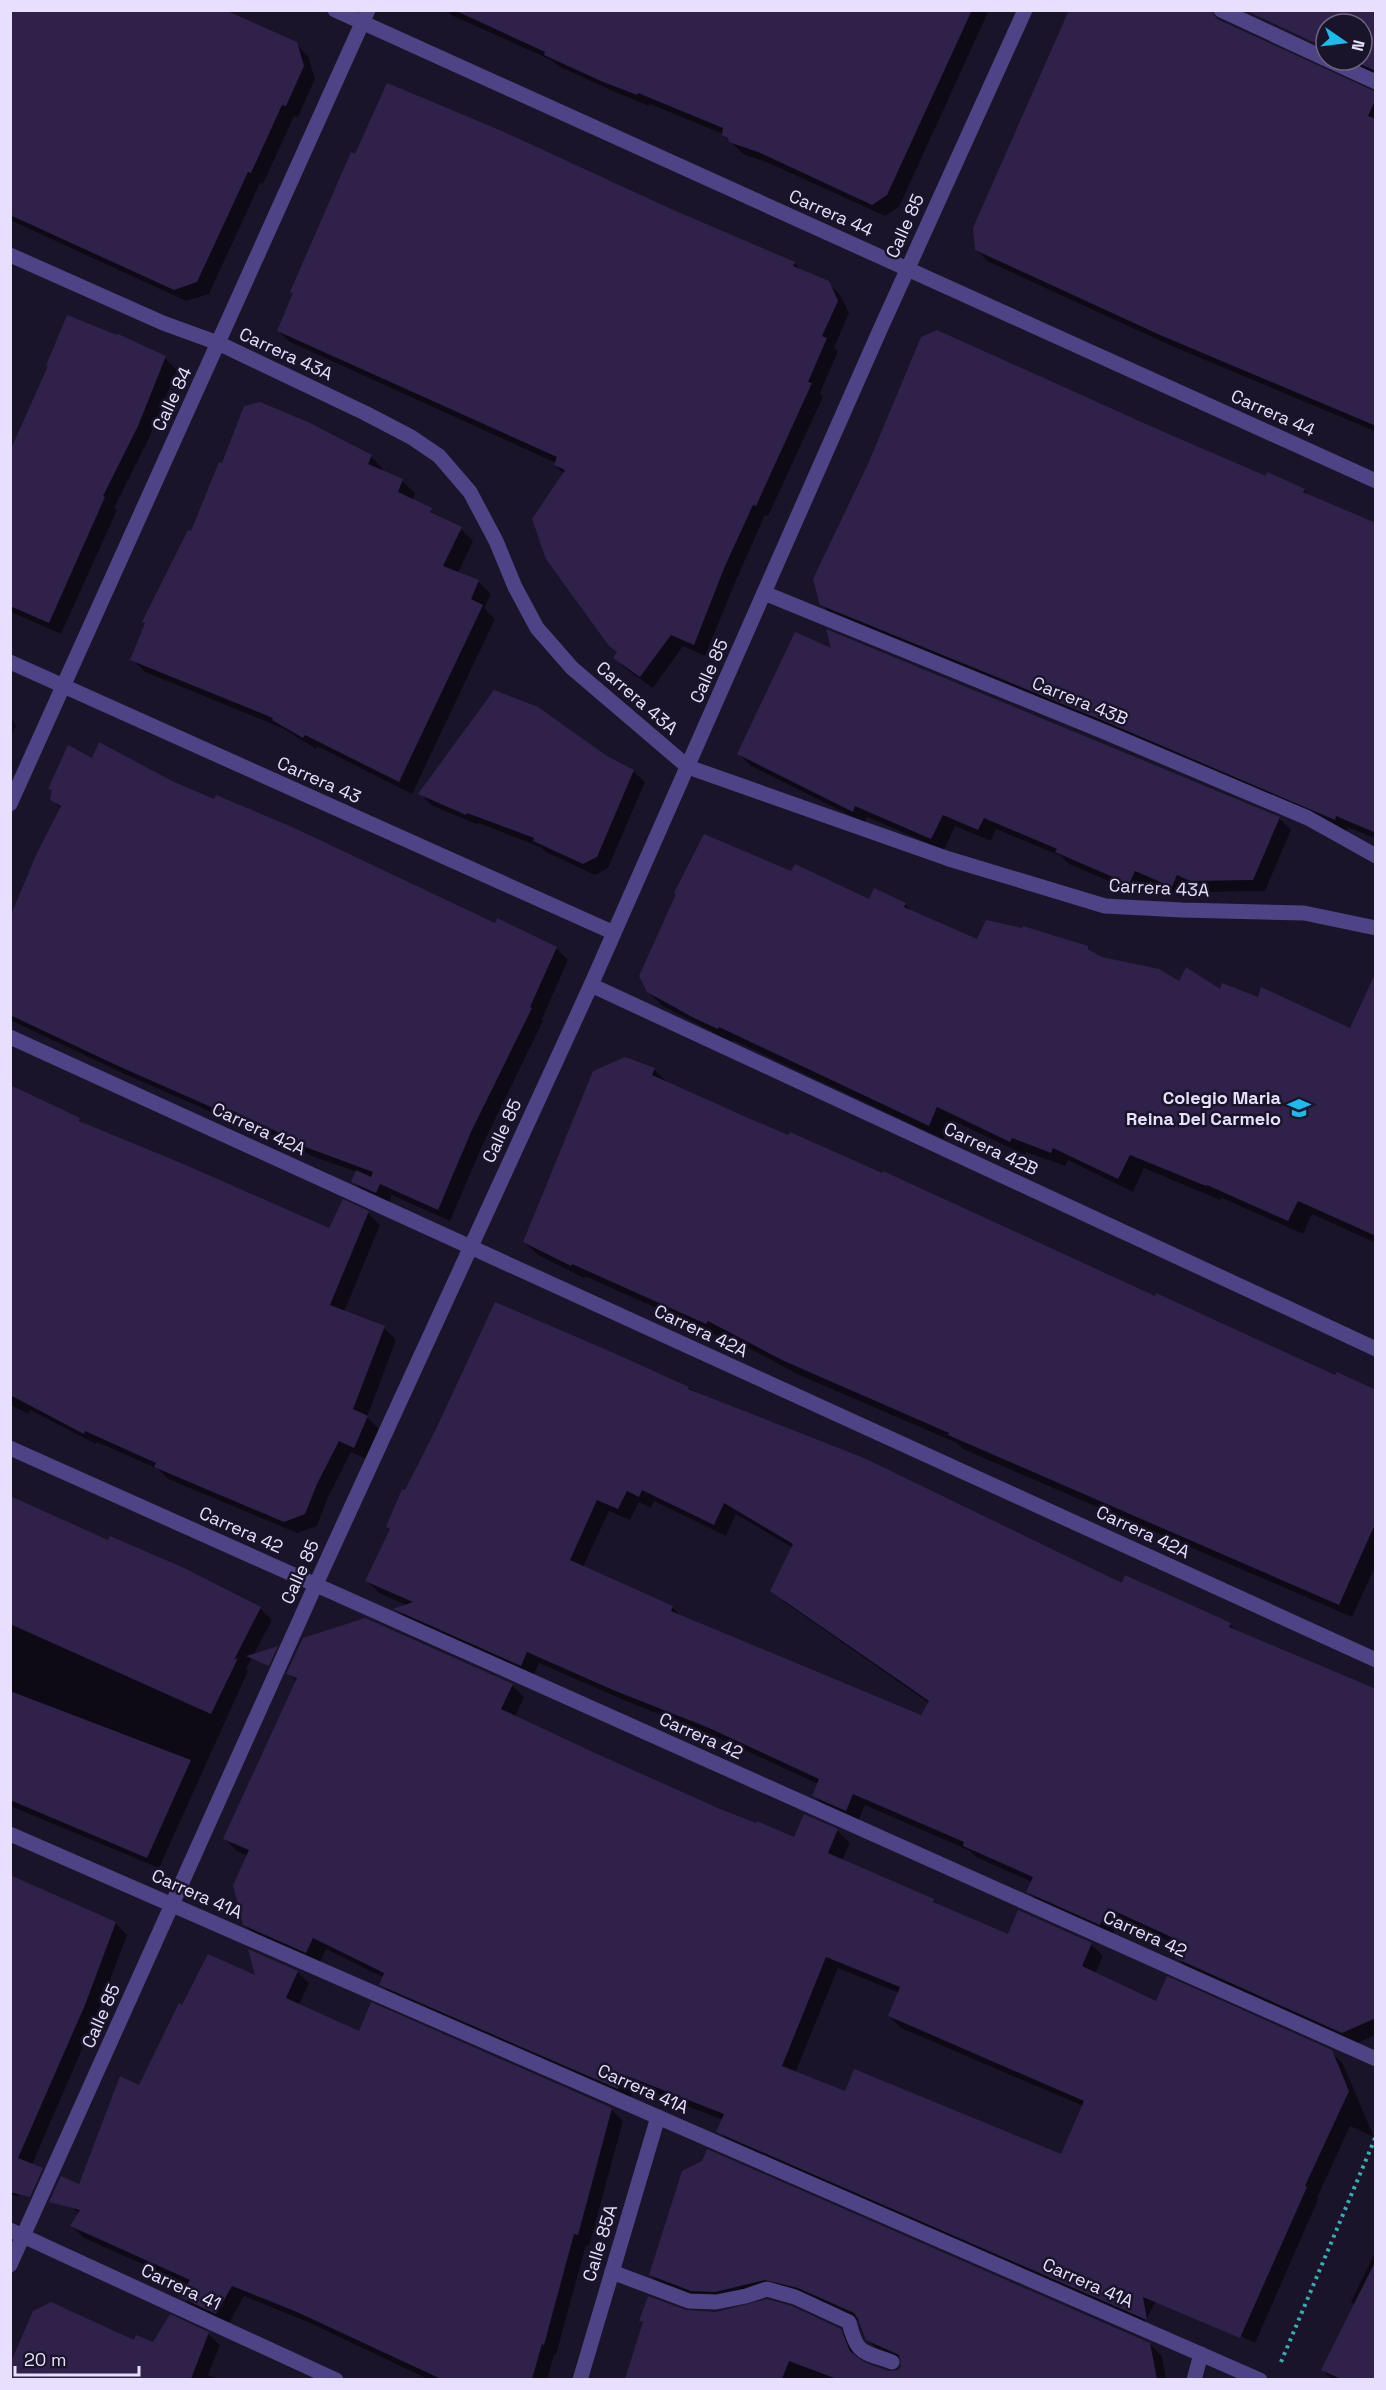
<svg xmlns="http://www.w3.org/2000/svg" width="1386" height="2390" font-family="'Space Grotesk',sans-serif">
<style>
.shadow{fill:#0007;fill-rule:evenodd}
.building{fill:#2f214a;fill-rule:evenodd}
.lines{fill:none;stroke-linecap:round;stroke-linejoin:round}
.path{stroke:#3bacb5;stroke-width:4;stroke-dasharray:3 4.5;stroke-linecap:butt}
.minor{stroke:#4e4385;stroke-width:15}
.labels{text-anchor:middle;stroke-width:5;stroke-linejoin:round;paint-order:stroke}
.street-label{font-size:18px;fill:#e7dffc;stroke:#1a142a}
.poi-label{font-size:18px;font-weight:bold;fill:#e7dffc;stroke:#1a142a;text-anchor:end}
</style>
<rect width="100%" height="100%" fill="#1a142a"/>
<!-- shadow -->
<g class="shadow">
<path d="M10 10 296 44 308 56 315 79 298 117 294 116 263 184 260 183 209 294 186 301 10 220Z"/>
<path d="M447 10H989L899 207 885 216 771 164 743 154 723 134 650 104 649 106 615 92 558 66 551 60 451 15Z"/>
<path d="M1279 10H1376V76L1340 60H1362V24H1326V54Z"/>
<path d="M1376 92V434L1372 430 1174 347 989 262 976 250Z"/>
<path d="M670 211 794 263 803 272 828 283 840 295 849 313 834 348 838 351 820 393 823 397 768 516 765 515 737 578 705 656 683 646 653 688 626 669 615 658 618 653 564 474 555 465 556 463 290 342 278 331 294 295 292 292Z"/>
<path d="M165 358 177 370 149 438 114 508 117 510 61 634 11 612 10 450Z"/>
<path d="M1156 431 1267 478 1304 490 1311 498 1376 526V839L1348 827 1347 831 834 617 821 604Z"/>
<path d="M371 456 383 469 382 472 402 481 415 493 412 501 461 529 473 541 458 573 478 581 491 594 484 608 495 619 412 794 317 746 316 749 282 728 145 672 132 659 146 624 144 622Z"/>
<path d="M833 651 1279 818 1291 830 1265 891 1203 892 1189 886 1184 898 1147 882 1142 895 1069 864 1061 856 996 829 991 841 955 826 944 850 867 817 865 823 751 766 739 754Z"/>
<path d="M10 715 16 726 10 739Z"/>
<path d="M92 760 172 782 495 925 556 948 568 960 542 1019 543 1021 483 1144 450 1221 392 1195 388 1204 365 1193 353 1181 357 1172 314 1157 244 1120 241 1125 129 1076 10 1020V921L61 809 52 799 54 792 50 788Z"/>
<path d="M633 771 645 782 608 868 595 875 546 852 540 847 479 823 478 825 431 805 420 793Z"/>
<path d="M792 873 870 901 905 904 913 913 977 941 1087 947 1102 959 1179 983 1220 991 1351 1030 1376 1031V1243L1312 1214 1303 1234 1222 1198 1220 1200 1144 1168 1133 1192 1068 1160 1065 1166 1026 1152 1025 1155 952 1120 943 1139 733 1040 732 1042 663 1006 648 992Z"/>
<path d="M625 1058 655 1070 669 1084 1336 1377 1376 1391V1565L1352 1617 963 1449 957 1443 799 1375 721 1333 720 1337 585 1276 584 1278 538 1255 524 1242Z"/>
<path d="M10 1087 79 1119 85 1126 330 1230 368 1213 380 1225 344 1312 384 1328 396 1340 367 1417 379 1429 366 1459 351 1452 328 1497 317 1526 297 1533 168 1479 158 1469 97 1442 96 1444 30 1410 29 1414 10 1405Z"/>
<path d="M688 1388 1123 1585 1230 1625 1238 1633 1376 1691V2035L1355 2044 1189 1970 1177 1958 1182 1947 1120 1919 1112 1936 1040 1903 1028 1892 1032 1882 976 1857 970 1851 865 1805 858 1822 825 1807 814 1796 818 1784 723 1740 626 1701 539 1663 533 1677 407 1620 396 1609 408 1606 379 1593 367 1581 391 1530 388 1527ZM654 1501 726 1536 736 1514 793 1548 772 1590 784 1602 929 1703 922 1717 681 1616 672 1607 583 1567 609 1511 630 1520 639 1502 651 1508Z"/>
<path d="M10 1495 14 1499 260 1608 272 1620 246 1669 248 1671 159 1868 10 1806Z"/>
<path d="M288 1673 512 1685 524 1697 515 1717 719 1810 795 1839 805 1816 837 1830 850 1843 842 1861 933 1901 938 1905 1009 1936 1091 1944 1103 1956 1095 1974 1157 2003 1331 2051 1343 2064 1374 2137 1350 2126 1317 2198 1318 2200 1255 2343 1158 2297 1144 2324 730 2143 718 2131 723 2120 634 2085 630 2100 393 1996 381 1984 384 1978 326 1949 319 1964 256 1937 244 1924 248 1856 237 1851 225 1839 297 1682ZM838 1968 899 1993 889 2016 901 2028 1083 2106 1062 2156 846 2093 795 2073Z"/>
<path d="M10 1875 115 1923 127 1935 96 2017 18 2197 10 2194Z"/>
<path d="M297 1972 309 1983 299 2005 360 2033 611 2109 623 2121 589 2246 586 2245 556 2355H554L547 2380H430L310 2323 244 2296 228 2325 194 2309 182 2297 189 2285 84 2238 72 2226 79 2214 72 2207 183 2007 257 1978Z"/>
<path d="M683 2172 1150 2344 1162 2356 1166 2380H628L644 2324 640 2320 686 2312 840 2330 852 2343 860 2361 894 2373 903 2365 902 2362 880 2352 867 2339 861 2322 811 2299 778 2291 728 2304 663 2287 651 2275Z"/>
<path d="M1376 2250V2380H1333L1323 2370 1355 2306 1351 2302Z"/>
<path d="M208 2334 220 2345 208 2375 220 2380H10V2367L135 2342 154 2344Z"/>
</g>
<!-- building -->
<g class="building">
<path d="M10 10H225L297 42 304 66 286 106 282 105 251 173 248 172 197 282 174 290 10 215Z"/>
<path d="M454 10H972L887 195 872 205 758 152 729 142 728 138 722 135 723 128 638 93 637 95 601 81 544 55 545 52Z"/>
<path d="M1069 10H1211L1217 19 1376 92V98L1368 116 1376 119V426L1160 335 975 250 973 228Z"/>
<path d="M1245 10H1376V71L1351 60H1362V24H1326V48Z"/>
<path d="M387 83 502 131 671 209 795 262 793 266 829 281 838 301 822 336 827 338 808 382 812 383 756 506 753 505 725 566 694 645 671 635 640 677 613 658 617 652 609 646 546 559 532 519 565 470 554 465 557 457 277 331 293 293 290 292 351 152 355 154Z"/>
<path d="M67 315 117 335 118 334 166 356 138 426 103 496 105 497 49 623 10 606V451L48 366H46Z"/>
<path d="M937 330 1157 429 1266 476 1267 472 1305 489 1303 492 1376 523V833L1336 816 1335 820 1104 721 820 605 813 579 868 464 921 337Z"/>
<path d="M260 402 308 422 372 455 368 464 403 479 398 492 432 508 430 512 462 527 443 566 479 580 471 599 483 605 399 782 305 735 303 738 272 720 273 718 130 660 145 623 142 622 188 530 191 531 219 462 222 463 244 406Z"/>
<path d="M826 629 1280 817 1253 880 1190 881 1177 875 1172 887 1135 871 1129 884 1055 852 1057 849 984 818 978 830 943 815 931 839 855 806 853 812 737 754 795 632 831 648Z"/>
<path d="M494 690 538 707 607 756 634 770 597 857 583 864 533 841 534 838 467 813 466 815 418 794Z"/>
<path d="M99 742 172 781 214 799 216 795 292 827 495 923 497 918 557 947 530 1007 532 1008 471 1132 438 1210 380 1184 376 1193 351 1182 356 1170 371 1177 373 1172 300 1145 301 1143 231 1110 229 1115 116 1065 10 1015V917L37 853 61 806 50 800 52 790 48 789 68 745 92 758Z"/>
<path d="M704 834 791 871 795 864 869 899 874 888 906 903 904 907 977 939 986 920 1022 928 1023 926 1088 946V949L1102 957 1159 969 1179 981 1186 967 1220 989 1222 983 1258 997 1261 987 1350 1028 1376 972V1236L1298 1201 1288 1221 1207 1185 1206 1186 1130 1155 1118 1179 1053 1148 1051 1153 1012 1138 1010 1142 937 1107 929 1126 719 1027 718 1029 694 1018 647 992 639 976 676 894 674 893Z"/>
<path d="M625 1057 655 1068 652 1075 746 1117 788 1135 790 1132 882 1173 883 1171 1155 1296 1156 1293 1335 1375 1337 1372 1376 1390V1522L1339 1605 948 1435 949 1433 784 1361 708 1321 706 1324 572 1264 571 1266 523 1242 593 1071Z"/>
<path d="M10 1085 80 1118 79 1121 188 1166 329 1228 343 1199 369 1211 330 1305 385 1326 353 1409 368 1416 354 1448 339 1441 317 1484 305 1514 284 1522 154 1467 156 1463 85 1431 84 1434 10 1395Z"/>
<path d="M495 1302 616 1354 689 1387 688 1389 864 1458 1122 1583 1125 1575 1231 1623 1229 1627 1376 1689V2018L1342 2033 1175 1958 1182 1943 1180 1941 1108 1908 1100 1925 1026 1892 1033 1877 963 1846 964 1842 853 1794 846 1811 812 1796 819 1779 709 1728 613 1690 527 1652 521 1666 393 1609 413 1602 365 1581 390 1529 386 1527 402 1489 405 1490 436 1429ZM642 1490 714 1525 724 1503 793 1544 770 1591 929 1701 921 1715 671 1611 673 1606 570 1560 597 1500 618 1509 627 1491 639 1497Z"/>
<path d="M10 1496 108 1540 110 1536 182 1567 261 1607 234 1660 238 1658 211 1714 10 1624Z"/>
<path d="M365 1618 513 1684 501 1709 595 1753 720 1809 756 1823 757 1821 794 1837 804 1814 838 1829 828 1853 934 1899 933 1902 1008 1934 1018 1910 1092 1943 1082 1966 1156 2001 1167 1976 1332 2050 1349 2091 1305 2186 1307 2187 1240 2338 1143 2297 1147 2320 716 2132 724 2114 622 2074 618 2089 379 1985 384 1973 313 1938 306 1953 243 1925 233 1885 249 1850 223 1839 297 1678 286 1674 303 1638ZM826 1957 900 1987 888 2016 1084 2101 1061 2154 854 2069 845 2091 782 2066Z"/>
<path d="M278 1646 269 1666 246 1656Z"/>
<path d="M10 1691 191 1760 147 1858 10 1800Z"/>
<path d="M10 1875 116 1922 85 2005 18 2158 43 2168 30 2197 10 2192Z"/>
<path d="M248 1949 298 1971 286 1998 359 2031 371 2002 612 2108 578 2235 574 2234 544 2345 542 2344 532 2379H441L297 2312 232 2286 216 2314 180 2297 190 2280 70 2226 80 2210 49 2202 61 2176 79 2184 120 2076 139 2085 179 2003 182 2005 208 1954 255 1975Z"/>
<path d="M707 2149 1150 2343 1157 2379H837L789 2361 782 2379H625L643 2322 639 2321 648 2296 686 2310 716 2312 767 2299 792 2306 841 2329 850 2351 864 2362 889 2371 898 2370 901 2366 899 2355 866 2340 858 2319 854 2313 798 2288 765 2280 715 2292 691 2291 649 2275 682 2171 702 2161Z"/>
<path d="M1376 2260V2379H1341L1321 2370Z"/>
<path d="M51 2302 134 2340 136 2335 153 2342 170 2314 209 2332 191 2379H10V2364L33 2311Z"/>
</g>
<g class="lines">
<!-- path -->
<path class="path" d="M1281 2362 1376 2136"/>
<!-- minor -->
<g class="minor">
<path d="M335 10 1376 481"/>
<path d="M1221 10 1326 59"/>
<path d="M1328 60 1376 82"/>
<path d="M10 255 163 323 218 343 365 413 411 437 439 456 470 492 496 541 515 587 537 628 572 668 688 767 949 859 1105 906 1182 910 1304 913 1376 928"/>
<path d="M764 593 1100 730 1308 818 1376 856"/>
<path d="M10 662 612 932"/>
<path d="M10 804 368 10"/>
<path d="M591 985 1376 1349"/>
<path d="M10 1037 1376 1660"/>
<path d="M10 1448 1376 2059"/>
<path d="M10 1834 1260 2380"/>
<path d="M10 2230 336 2380"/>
<path d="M10 2265 316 1584 591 985 879 332 1025 10"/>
<path d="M612 2272 689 2301 716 2302 746 2296 767 2289 795 2297 849 2322C857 2355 862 2351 892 2362"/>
<path d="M580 2380 658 2117"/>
<path d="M1194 2380 1201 2354"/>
</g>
</g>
<!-- icons -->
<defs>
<g id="school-bare" transform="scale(1.8)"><path d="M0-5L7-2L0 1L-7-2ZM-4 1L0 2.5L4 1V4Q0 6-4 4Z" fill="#1bbced" stroke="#1a142a" stroke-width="2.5" paint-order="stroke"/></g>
</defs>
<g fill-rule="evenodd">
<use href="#school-bare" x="1299" y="1108"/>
</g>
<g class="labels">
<!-- street labels -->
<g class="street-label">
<text transform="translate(831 213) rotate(24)" y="6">Carrera 44</text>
<text transform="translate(905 226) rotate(-66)" y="6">Calle 85</text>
<text transform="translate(286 354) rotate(25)" y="6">Carrera 43A</text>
<text transform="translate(172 399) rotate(-65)" y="6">Calle 84</text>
<text transform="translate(1273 413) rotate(24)" y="6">Carrera 44</text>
<text transform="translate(709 671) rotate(-66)" y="6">Calle 85</text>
<text transform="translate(637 698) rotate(41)" y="6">Carrera 43A</text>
<text transform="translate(1080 701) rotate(22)" y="6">Carrera 43B</text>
<text transform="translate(319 780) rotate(24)" y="6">Carrera 43</text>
<text transform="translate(1159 888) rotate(3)" y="6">Carrera 43A</text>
<text transform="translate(259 1129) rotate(25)" y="6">Carrera 42A</text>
<text transform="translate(502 1131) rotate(-65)" y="6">Calle 85</text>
<text transform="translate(991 1149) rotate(25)" y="6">Carrera 42B</text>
<text transform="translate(701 1331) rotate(25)" y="6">Carrera 42A</text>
<text transform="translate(241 1530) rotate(24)" y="6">Carrera 42</text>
<text transform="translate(1143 1532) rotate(25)" y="6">Carrera 42A</text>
<text transform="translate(300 1572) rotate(-66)" y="6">Calle 85</text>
<text transform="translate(701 1736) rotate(24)" y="6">Carrera 42</text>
<text transform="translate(197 1894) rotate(24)" y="6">Carrera 41A</text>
<text transform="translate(1145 1934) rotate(24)" y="6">Carrera 42</text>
<text transform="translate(101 2016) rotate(-66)" y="6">Calle 85</text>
<text transform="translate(643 2089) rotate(24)" y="6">Carrera 41A</text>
<text transform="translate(600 2243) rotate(-73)" y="6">Calle 85A</text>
<text transform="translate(1088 2283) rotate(24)" y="6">Carrera 41A</text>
<text transform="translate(181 2287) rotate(25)" y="6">Carrera 41</text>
</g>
<!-- poi labels -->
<g class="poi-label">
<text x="1281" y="1104">Colegio Maria<tspan x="1281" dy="21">Reina Del Carmelo</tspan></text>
</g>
</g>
<!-- border -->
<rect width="1386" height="2390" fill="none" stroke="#e7dffc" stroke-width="24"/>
<!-- north arrow -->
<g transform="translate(1344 42) rotate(104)"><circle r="28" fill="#1a142a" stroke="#6c657e" stroke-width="1.5"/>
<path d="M0-4.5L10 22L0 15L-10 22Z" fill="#1bbced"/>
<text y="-9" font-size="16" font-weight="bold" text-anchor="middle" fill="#e7dffc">N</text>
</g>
<!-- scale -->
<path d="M15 2366v9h124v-9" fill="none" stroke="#e7dffc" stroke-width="3"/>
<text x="24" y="2366" font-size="18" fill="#e7dffc" stroke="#1a142a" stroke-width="4.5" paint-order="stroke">20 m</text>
</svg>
